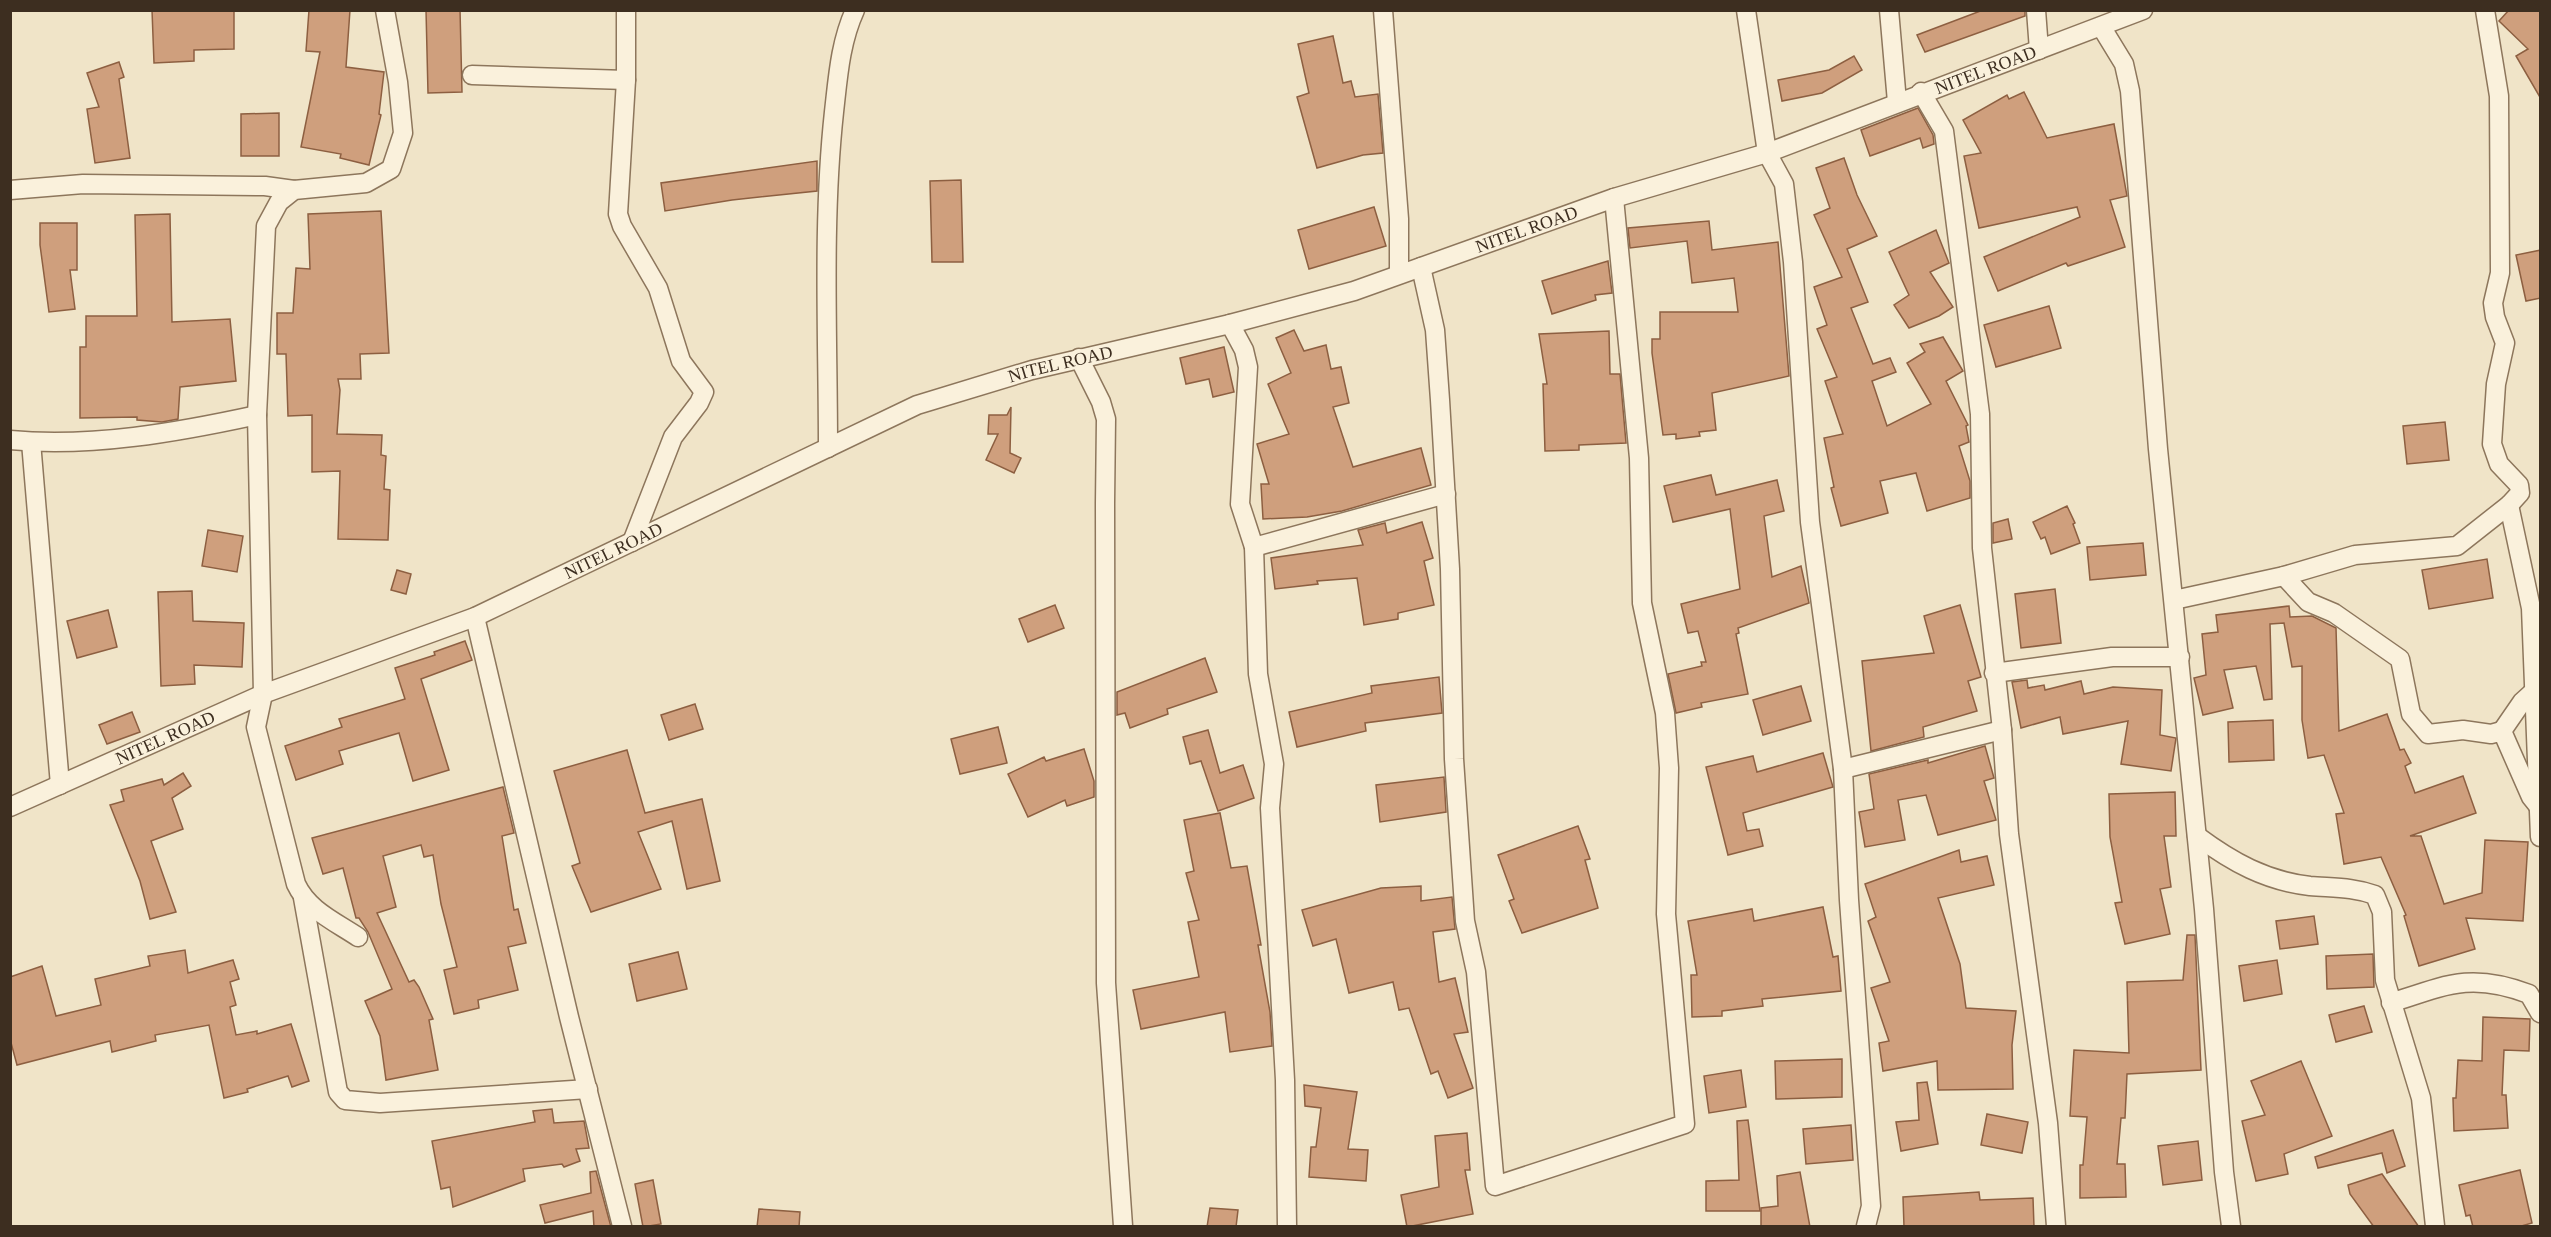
<svg xmlns="http://www.w3.org/2000/svg" width="2551" height="1237" font-family="Georgia,serif">
<style>
.building{fill:#cf9f7d;stroke:#8d5f41;stroke-width:1.5}
.lines{fill:none;stroke-linecap:round;stroke-linejoin:round}
.street-casing{stroke:#8d765c;stroke-width:21}
.street{stroke:#faf1dc;stroke-width:18}
.labels{text-anchor:middle;stroke-width:6;stroke-linejoin:round;paint-order:stroke}
.street-label{font-size:18px;fill:#3d2e20;stroke:#f7eed8}
</style>
<rect width="100%" height="100%" fill="#f0e4c8"/>
<!-- building -->
<g class="building">
<path d="M152 10H234V49L194 50V61L154 63Z"/>
<path d="M309 10H350L346 67 384 72 379 114 381 115 369 165 340 158 341 154 301 147 320 52 306 51Z"/>
<path d="M426 10H460L462 92 428 93Z"/>
<path d="M1983 10H2025V16L1925 52 1917 35Z"/>
<path d="M2509 10H2541V99L2516 56 2528 49 2499 21Z"/>
<path d="M1333 36 1343 83 1351 81 1355 97 1378 94 1383 153 1363 155 1317 168 1297 97 1309 93 1298 44Z"/>
<path d="M1854 56 1862 70 1822 93 1782 101 1778 80 1829 70Z"/>
<path d="M119 62 124 77 119 79 130 158 95 163 87 109 99 107 87 73Z"/>
<path d="M2024 92 2047 138 2114 124 2127 196 2110 200 2125 247 2068 266 2066 263 1998 291 1984 257 2080 217 2077 207 1979 228 1964 156 1981 153 1963 120 2007 95 2009 99Z"/>
<path d="M1918 108 1933 135 1934 144 1923 148 1920 138 1870 156 1861 130Z"/>
<path d="M279 113V156H241V114Z"/>
<path d="M1844 158 1857 195 1877 236 1847 249 1868 302 1851 308 1873 364 1890 358 1896 372 1872 381 1887 426 1931 404 1907 363 1925 352 1920 344 1943 337 1963 371 1946 381 1968 425 1966 426 1969 442 1959 446 1970 481V498L1927 511 1916 473 1880 481 1888 513 1841 526 1831 488 1834 487 1824 438 1843 434 1825 381 1837 377 1817 329 1827 325 1814 287 1842 277 1814 215 1830 208 1816 168Z"/>
<path d="M817 161V191L732 200 665 211 661 183Z"/>
<path d="M961 180 963 262H932L930 181Z"/>
<path d="M1374 207 1386 246 1309 269 1298 230Z"/>
<path d="M381 211 389 353 360 354 361 379H338L340 390 337 434 382 435 381 455 386 456 384 489 390 490 388 540 338 539 340 471 312 472V415L288 416 286 354H277V313H293L296 268 310 269 308 214Z"/>
<path d="M170 214 172 322 230 319 236 381 180 387 178 419 162 422 137 420V417L80 418V347H86V316H137L135 215Z"/>
<path d="M1709 221 1712 250 1778 242 1789 376 1712 393 1716 430 1699 432 1700 436 1676 439V434L1663 435 1652 353V339H1660V312H1738L1734 278 1692 283 1687 241 1630 248 1628 228Z"/>
<path d="M40 223H77V270H70L75 309 49 312 40 245Z"/>
<path d="M1936 230 1949 263 1930 272 1953 307 1939 316 1909 328 1894 305 1909 295 1889 252Z"/>
<path d="M2541 250V298L2526 301 2516 255Z"/>
<path d="M1608 261 1612 293 1595 295 1596 300 1552 314 1542 281Z"/>
<path d="M2049 306 2061 348 1996 367 1984 325Z"/>
<path d="M1294 330 1304 351 1326 345 1331 369 1341 367 1349 403 1333 407 1353 467 1421 448 1431 485 1342 511 1307 517 1263 519 1261 484H1269L1257 444 1289 434 1268 384 1291 373 1276 338Z"/>
<path d="M1609 331 1610 374H1620L1626 443 1579 445V450L1545 451 1543 384H1547L1539 334Z"/>
<path d="M1224 347 1234 392 1213 397 1209 379 1186 384 1180 358Z"/>
<path d="M1011 407 1010 453 1021 458 1014 473 986 460 998 434H988L989 415H1007Z"/>
<path d="M2445 422 2449 460 2407 464 2403 426Z"/>
<path d="M1711 475 1716 495 1777 480 1784 511 1764 516 1772 577 1801 566 1809 603 1738 628 1739 633 1736 634 1748 694 1701 703 1702 707 1676 713 1668 674 1702 666 1701 662H1706L1698 631 1688 633 1681 604 1740 589 1730 509 1673 522 1664 486Z"/>
<path d="M2067 506 2075 523 2073 524 2080 543 2051 554 2045 537 2041 539 2033 522Z"/>
<path d="M2008 519 2012 539 1993 543V523Z"/>
<path d="M1422 522 1433 558 1424 561 1434 605 1398 613V619L1364 625 1357 578 1317 581 1318 584 1275 589 1271 558 1363 545 1358 530 1385 523 1387 533Z"/>
<path d="M208 530 243 536 237 572 202 566Z"/>
<path d="M2143 543 2146 575 2090 580 2087 547Z"/>
<path d="M2487 559 2493 598 2429 609 2422 570Z"/>
<path d="M397 570 411 574 406 594 391 590Z"/>
<path d="M2055 589 2061 643 2021 648 2015 594Z"/>
<path d="M192 591 193 621 244 623 242 667 194 665 195 684 161 686 158 592Z"/>
<path d="M1055 605 1064 628 1028 642 1019 619Z"/>
<path d="M1960 605 1981 677 1968 681 1977 711 1923 727 1924 737 1871 751 1862 661 1934 653 1924 616Z"/>
<path d="M2289 606 2290 617 2312 616 2336 628 2339 731 2387 714 2400 750 2404 749 2411 763 2405 766 2415 793 2463 776 2476 813 2410 836H2421L2444 904 2482 893 2485 840 2528 842 2523 921 2466 918 2475 949 2419 966 2404 916 2406 915 2381 857 2344 864 2336 814 2344 813 2324 755 2308 758 2302 720V666L2292 667 2284 623 2270 624 2272 699 2264 700 2256 666 2224 670 2233 708 2203 715 2194 678 2206 675 2202 634 2218 632 2216 615Z"/>
<path d="M108 610 117 647 77 658 67 621Z"/>
<path d="M465 641 472 660 421 679 449 770 413 781 399 733 339 751 343 764 296 780 285 746 342 727 339 719 405 699 395 668 435 655 434 652Z"/>
<path d="M1205 658 1217 692 1167 709 1168 714 1130 728 1125 713 1117 715V692Z"/>
<path d="M1439 677 1442 713 1365 723 1366 731 1297 747 1289 712 1372 693 1371 686Z"/>
<path d="M2027 680 2028 688 2044 685 2045 690 2081 681 2084 694 2113 687 2162 690 2160 735 2176 738 2171 771 2121 764 2128 721 2063 734 2060 717 2021 728 2012 682Z"/>
<path d="M1801 686 1811 721 1763 735 1753 700Z"/>
<path d="M695 704 703 729 669 740 661 715Z"/>
<path d="M132 712 140 732 107 744 99 725Z"/>
<path d="M2273 720 2274 760 2229 762 2228 722Z"/>
<path d="M998 727 1007 763 960 774 951 739Z"/>
<path d="M1208 730 1220 773 1243 765 1254 798 1218 811 1201 761 1190 764 1183 737Z"/>
<path d="M1985 746 1994 778 1984 781 1996 820 1938 835 1926 795 1898 800 1905 840 1865 847 1859 812 1874 809 1869 774 1928 760V763Z"/>
<path d="M1084 749 1094 781V797L1067 806 1065 800 1028 817 1008 774 1044 757 1046 761Z"/>
<path d="M627 750 645 813 702 799 720 881 687 889 672 821 638 832 661 889 591 912 572 866 580 863 554 771Z"/>
<path d="M1823 753 1833 787 1743 813 1747 831 1759 829 1763 846 1728 855 1706 767 1753 756 1757 772Z"/>
<path d="M183 773 191 786 172 798 183 829 151 841 176 912 150 919 140 881 110 805 124 801 121 790 162 779 164 785Z"/>
<path d="M1444 777 1446 812 1380 822 1376 785Z"/>
<path d="M503 787 514 833 502 836 514 910 518 909 526 943 508 947 518 990 478 1000 479 1008 454 1014 444 970 457 967 441 904 433 855 424 857 421 845 383 856 396 907 377 913 409 982 414 980 419 987 433 1019 429 1020 438 1070 386 1080 380 1036 365 1001 392 989 368 932 359 918H356L343 868 323 874 312 838Z"/>
<path d="M2175 792 2176 836H2164L2171 887 2160 889 2170 934 2125 944 2115 903 2122 902 2110 837 2109 794Z"/>
<path d="M1220 813 1231 868 1247 866 1261 945H1258L1270 1012 1272 1046 1230 1052 1225 1012 1141 1029 1133 990 1199 977 1188 922 1199 920 1186 873 1194 871 1184 820Z"/>
<path d="M1578 826 1590 859 1585 860 1598 908 1522 933 1509 901 1514 899 1498 855Z"/>
<path d="M1959 850 1961 862 1987 856 1994 885 1938 898 1960 964 1966 1008 2016 1011 2012 1045 2013 1089 1938 1090 1937 1061 1883 1071 1879 1043 1889 1041 1871 988 1890 982 1868 921 1876 917 1865 884Z"/>
<path d="M1421 886V901L1452 897 1455 929 1433 932 1439 982 1455 978 1468 1032 1454 1034 1473 1088 1448 1098 1438 1071 1431 1074 1409 1008 1399 1010 1393 982 1349 993 1336 939 1313 946 1302 910 1381 888Z"/>
<path d="M1823 907 1833 957 1838 956 1841 991 1762 999 1763 1006 1722 1011V1016L1692 1017 1691 975H1697L1688 921 1752 909 1754 921Z"/>
<path d="M2314 916 2318 944 2280 949 2276 921Z"/>
<path d="M2187 935H2195L2201 1070 2127 1074 2125 1118H2121L2117 1164H2125L2126 1197 2080 1198V1165H2083L2087 1117 2070 1116 2074 1050 2129 1053 2127 982 2183 980Z"/>
<path d="M185 950 188 973 233 960 239 979 230 982 236 1005 230 1007 236 1035 257 1031V1034L291 1024 309 1081 292 1087 288 1076 247 1089 248 1092 224 1098 209 1025 155 1035 156 1041 112 1052 110 1041 17 1065 10 1039V977L42 966 56 1016 101 1005 95 979 150 966 148 956Z"/>
<path d="M678 952 687 989 637 1001 629 964Z"/>
<path d="M2373 954 2374 987 2327 989 2326 956Z"/>
<path d="M2277 960 2282 994 2244 1001 2239 966Z"/>
<path d="M2364 1006 2372 1032 2336 1042 2329 1015Z"/>
<path d="M2483 1017 2530 1019 2529 1051 2504 1050 2502 1095H2506L2508 1128 2454 1131 2453 1098H2456L2458 1060 2482 1061Z"/>
<path d="M1842 1059V1097L1776 1099 1775 1061Z"/>
<path d="M2301 1061 2332 1136 2284 1154 2288 1174 2256 1181 2242 1121 2265 1115 2251 1081Z"/>
<path d="M1741 1070 1746 1107 1709 1113 1704 1076Z"/>
<path d="M1927 1082 1938 1144 1901 1151 1896 1122 1919 1120 1917 1083Z"/>
<path d="M1304 1085 1357 1092 1348 1149 1368 1150 1366 1181 1309 1177 1311 1147H1316L1321 1108 1305 1106Z"/>
<path d="M552 1109 554 1123 584 1121 589 1148 576 1149 580 1161 564 1167 562 1164 523 1169 525 1181 453 1207 450 1187 441 1189 432 1141 535 1122 533 1111Z"/>
<path d="M1987 1114 2028 1122 2022 1153 1981 1145Z"/>
<path d="M1748 1120 1760 1211H1706V1181L1739 1180 1737 1121Z"/>
<path d="M1851 1125 1853 1160 1806 1164 1803 1129Z"/>
<path d="M2393 1130 2405 1166 2387 1173 2382 1153 2318 1168 2315 1157Z"/>
<path d="M1467 1133 1470 1170H1465L1473 1214 1407 1227 1401 1195 1439 1187 1435 1136Z"/>
<path d="M2198 1141 2202 1180 2163 1185 2158 1146Z"/>
<path d="M2520 1170 2532 1223 2518 1227H2473L2470 1215 2466 1216 2459 1185Z"/>
<path d="M596 1171 611 1227H594L593 1211 545 1223 540 1205 591 1193 590 1172Z"/>
<path d="M1800 1172 1810 1227H1761V1208L1778 1206 1777 1176Z"/>
<path d="M2382 1174 2419 1227H2374L2350 1194 2348 1185Z"/>
<path d="M653 1180 661 1224 643 1227 635 1184Z"/>
<path d="M1979 1192 1980 1200 2033 1198 2034 1227H1904L1903 1197Z"/>
<path d="M1210 1208 1238 1210 1236 1227H1207Z"/>
<path d="M759 1209 800 1212 799 1227H757Z"/>
</g>
<g class="lines">
<!-- street casing -->
<g class="street-casing">
<g id="street">
<path d="M626 10V80L618 214 622 226 658 288 681 361 704 392 699 403 673 437 632 542"/>
<path d="M1383 10 1399 219V274"/>
<path d="M1746 10 1767 153 1784 184 1793 262 1810 522 1843 769 1849 900 1871 1206 1866 1226"/>
<path d="M1889 10 1897 102"/>
<path d="M2036 10 2039 50"/>
<path d="M2102 28 2124 64 2130 91 2158 449 2204 909 2224 1172 2231 1226"/>
<path d="M472 75 626 80"/>
<path d="M1921 92 1944 131 1980 414 1982 548 2002 730 2009 834 2048 1123 2056 1226"/>
<path d="M10 190 83 184 265 186 294 190"/>
<path d="M1421 267 1435 330 1440 400 1450 569 1454 759 1465 921 1476 972 1495 1186 1685 1124 1666 914 1669 768 1665 713 1642 603 1639 458 1614 198"/>
<path d="M1230 324 1244 350 1248 367 1240 504 1254 547 1258 674 1274 764 1270 808 1285 1080 1287 1226"/>
<path d="M1079 358 1101 402 1106 419 1105 503 1106 983 1123 1226"/>
<path d="M10 440C90 448 179 432 257 415"/>
<path d="M31 442 60 785"/>
<path d="M828 448C828 337 822 223 834 112 838 77 840 43 855 10"/>
<path d="M2509 505 2531 608 2540 837"/>
<path d="M1254 547 1446 494"/>
<path d="M2284 576 2308 602 2334 613 2400 659 2411 714 2428 734 2463 730 2491 734 2502 731 2531 797 2539 807"/>
<path d="M2174 600 2284 576 2355 555 2457 546 2509 505 2520 493 2519 485 2499 464 2492 444 2496 384 2505 343 2495 317 2493 303 2500 273 2499 96 2485 10"/>
<path d="M475 617 569 1017 622 1226"/>
<path d="M1994 673 2112 657H2180"/>
<path d="M2502 731 2522 702 2533 692"/>
<path d="M1843 769 2002 730"/>
<path id="s1" d="M10 807 263 694 475 617 917 405 1032 370 1230 324 1354 291 1614 198 1767 153 2143 10"/>
<path d="M2197 836C2232 862 2266 881 2310 886 2333 888 2353 887 2375 895L2382 912 2385 980 2421 1098 2435 1226"/>
<path d="M303 898 338 1092 345 1100 380 1103 588 1089"/>
<path d="M358 937C334 921 308 910 296 884L256 727 263 694 257 415 266 226 279 202 294 190 366 183 391 169 403 133 398 82 385 10"/>
<path d="M2391 1003C2446 985 2471 972 2529 994L2540 1013"/>
</g>
</g>
<!-- street -->
<use href="#street" class="street"/>
</g>
<g class="labels">
<!-- street labels -->
<g class="street-label">
<text dy="6" stroke="none"><textPath href="#s1" startOffset="2114">NITEL ROAD</textPath></text>
<text dy="6" stroke="none"><textPath href="#s1" startOffset="1628">NITEL ROAD</textPath></text>
<text dy="6" stroke="none"><textPath href="#s1" startOffset="1142">NITEL ROAD</textPath></text>
<text dy="6" stroke="none"><textPath href="#s1" startOffset="656">NITEL ROAD</textPath></text>
<text dy="6" stroke="none"><textPath href="#s1" startOffset="170">NITEL ROAD</textPath></text>
</g>
</g>
<!-- border -->
<rect width="2551" height="1237" fill="none" stroke="#3d2e20" stroke-width="24"/>
</svg>
